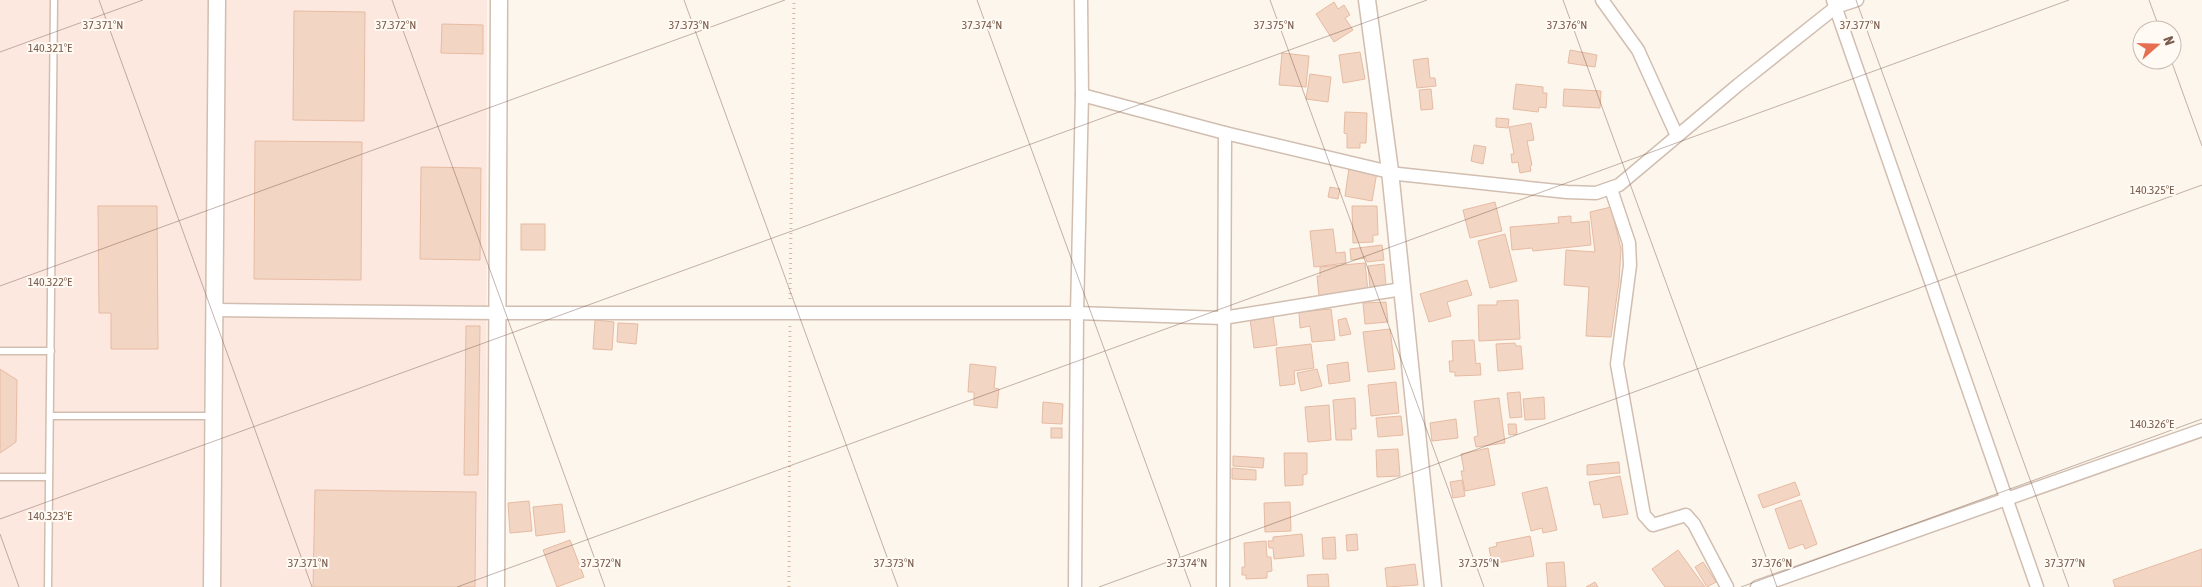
<svg xmlns="http://www.w3.org/2000/svg" width="2202" height="587" font-family="'Asap Condensed',sans-serif">
<style>
.commercial{fill:#fde8e0}
.building{fill:#f3d5c3;stroke:#e6bba3}
.lines{fill:none;stroke-linecap:round;stroke-linejoin:round}
.service-casing{stroke:#d1beb0;stroke-width:9}
.minor-casing{stroke:#d1beb0;stroke-width:15}
.tertiary-casing{stroke:#d1beb0;stroke-width:19}
.path{stroke:#d9b8a5;stroke-width:3;stroke-dasharray:1 4;stroke-linecap:butt}
.service{stroke:#fff;stroke-width:6}
.minor{stroke:#fff;stroke-width:12}
.tertiary{stroke:#fff;stroke-width:16}
.ticks{fill:none;stroke:#7a5c4d;stroke-width:1;stroke-opacity:0.45}
.ticks-label{font-size:12px;text-anchor:middle;fill:#7a5c4d;stroke:#fffaf3;stroke-width:4;stroke-linejoin:round;paint-order:stroke}
</style>
<rect width="100%" height="100%" fill="#fdf6ec"/>
<!-- commercial -->
<path class="commercial" d="M0 0H487L486 587H0Z"/>
<!-- building -->
<g class="building">
<path d="M1334 2 1338 9 1344 5 1350 15 1345 18 1353 30 1334 42 1316 14Z"/>
<path d="M294 11 365 12 364 121 293 120Z"/>
<path d="M442 24 483 25V54L441 53Z"/>
<path d="M1570 50 1597 55 1595 67 1568 63Z"/>
<path d="M1360 52 1365 79 1343 83 1339 55Z"/>
<path d="M1282 53 1309 56 1306 87 1279 85Z"/>
<path d="M1428 58 1430 78H1435L1436 86 1417 88 1413 60Z"/>
<path d="M1310 74 1331 77 1328 102 1306 99Z"/>
<path d="M1516 84 1543 87V93H1547L1546 108 1539 107 1538 112 1513 109Z"/>
<path d="M1431 89 1433 109 1421 110 1419 90Z"/>
<path d="M1564 89 1601 91 1600 108 1563 106Z"/>
<path d="M1345 112 1367 113 1366 143H1360V148H1347V134L1344 133Z"/>
<path d="M1496 118 1509 119 1508 128 1496 127Z"/>
<path d="M1531 123 1534 140 1527 141 1532 165 1530 166 1531 171 1520 173 1518 162 1512 163 1511 154H1514L1509 127Z"/>
<path d="M255 141 362 142 361 280 254 279Z"/>
<path d="M1474 145 1486 147 1483 164 1471 161Z"/>
<path d="M421 167 481 168 480 260 420 259Z"/>
<path d="M1349 168 1377 172 1372 201 1345 196Z"/>
<path d="M1330 187 1340 189 1338 199 1328 197Z"/>
<path d="M1495 202 1502 231 1470 238 1463 210Z"/>
<path d="M98 206H157L158 349H111V313H99Z"/>
<path d="M1352 206H1377L1378 235H1373V242L1353 243Z"/>
<path d="M1611 207 1621 249 1619 282 1611 337 1586 336 1589 287 1564 285 1566 250 1595 252 1590 212Z"/>
<path d="M1571 216V223L1589 221 1591 245 1533 251 1532 248 1512 250 1510 227 1559 223 1558 217Z"/>
<rect x="521" y="224" width="24" height="26"/>
<path d="M1333 229 1336 253 1345 252 1346 263 1314 267 1310 231Z"/>
<path d="M1505 234 1517 281 1490 288 1478 241Z"/>
<path d="M1382 245 1384 260 1367 262 1366 258 1351 260 1350 249Z"/>
<path d="M1365 263 1368 291 1319 296 1317 276H1320V267Z"/>
<path d="M1384 264 1386 285 1370 287 1368 266Z"/>
<path d="M1467 280 1472 295 1447 302 1451 316 1429 322 1420 294Z"/>
<path d="M1518 300 1520 339 1479 341 1478 305H1497V301Z"/>
<path d="M1386 302 1388 322 1365 324 1363 303Z"/>
<path d="M1331 309 1335 340 1312 342 1310 326 1300 328 1299 312Z"/>
<path d="M1273 316 1277 345 1254 348 1250 319Z"/>
<path d="M1346 318 1351 334 1340 336 1338 320Z"/>
<path d="M595 320 614 322 612 350 593 349Z"/>
<path d="M618 323 638 324 636 344 617 342Z"/>
<path d="M466 326H480L478 475H464Z"/>
<path d="M1390 329 1395 369 1368 372 1363 332Z"/>
<path d="M1474 340 1476 364 1480 363 1481 375 1455 376V372H1450L1449 361H1453L1452 341Z"/>
<path d="M1515 343 1516 346H1521L1523 369 1498 371 1496 344Z"/>
<path d="M1311 344 1314 368 1294 371 1295 384 1280 386 1276 348Z"/>
<path d="M1348 362 1350 381 1329 384 1327 365Z"/>
<path d="M970 364 996 367 994 388 999 389 997 408 974 405V392H968Z"/>
<path d="M0 369 17 380 16 442 0 453Z"/>
<path d="M1317 369 1322 386 1301 391 1297 373Z"/>
<path d="M1396 382 1399 413 1371 416 1368 385Z"/>
<path d="M1520 392 1522 417 1510 418 1507 393Z"/>
<path d="M1544 397 1545 419 1525 420 1523 399Z"/>
<path d="M1355 398 1356 429H1351L1352 440H1336L1333 400Z"/>
<path d="M1499 398 1505 443 1476 447 1474 437 1478 436 1474 401Z"/>
<path d="M1043 402 1063 404 1062 424 1042 423Z"/>
<path d="M1329 405 1331 440 1308 442 1305 407Z"/>
<path d="M1401 416 1403 435 1378 437 1376 418Z"/>
<path d="M1456 419 1458 438 1432 441 1430 423Z"/>
<path d="M1508 424H1516L1517 434 1509 435Z"/>
<rect x="1051" y="428" width="11" height="10"/>
<path d="M1488 448 1495 485 1465 491 1461 471H1464L1461 454Z"/>
<path d="M1398 449 1400 476 1377 477 1376 450Z"/>
<path d="M1284 453H1307V474L1303 475V485L1285 486Z"/>
<path d="M1233 456 1264 458 1263 468 1233 466Z"/>
<path d="M1619 462 1620 473 1587 475V465Z"/>
<path d="M1232 468 1256 470V480L1232 479Z"/>
<path d="M1620 476 1628 514 1603 518 1600 504 1594 505 1589 482Z"/>
<path d="M1462 480 1465 496 1453 498 1450 482Z"/>
<path d="M1795 482 1800 495 1763 508 1758 495Z"/>
<path d="M1547 487 1557 530 1543 533 1542 528 1531 531 1522 493Z"/>
<path d="M315 490 476 492 475 587H313Z"/>
<path d="M1801 500 1817 544 1805 549 1803 544 1789 549 1775 509Z"/>
<path d="M529 501 532 531 510 533 508 503Z"/>
<path d="M1290 502 1291 531 1265 532 1264 503Z"/>
<path d="M562 504 565 532 536 536 533 507Z"/>
<path d="M1302 534 1304 556 1274 559 1273 548H1269L1268 541H1273V537Z"/>
<path d="M1357 534 1358 550 1347 551 1346 535Z"/>
<path d="M1530 536 1534 556 1492 564 1489 548 1497 546 1496 543Z"/>
<path d="M1335 537 1336 559H1323L1322 538Z"/>
<path d="M570 540 584 577 557 587 543 550Z"/>
<path d="M1266 541 1267 557H1271L1272 571 1267 572V578L1246 579V575H1242V567H1245L1244 543Z"/>
<path d="M2202 549V587H2115L2113 580Z"/>
<path d="M1678 550 1705 587H1665L1652 569Z"/>
<path d="M1564 562 1566 587H1548L1546 563Z"/>
<path d="M1703 562 1716 582 1707 587 1695 567Z"/>
<path d="M1415 564 1418 585 1387 587 1385 568Z"/>
<path d="M1328 574 1329 587H1308L1307 575Z"/>
<path d="M1595 582 1598 587H1586Z"/>
</g>
<g class="lines">
<!-- service casing -->
<g class="service-casing">
<g id="service">
<path d="M0 351H51"/>
<path d="M50 416H212"/>
<path d="M0 477H49"/>
<path d="M48 587 54 0"/>
</g>
</g>
<!-- minor casing -->
<g class="minor-casing">
<g id="minor">
<path d="M1602 0 1638 50 1677 136"/>
<path d="M1833 0 2037 587"/>
<path d="M1082 95 1225 133 1398 174 1567 192 1596 193 1619 185 1738 85 1836 7 1857 0"/>
<path d="M1611 189 1629 243 1630 265 1617 364 1644 515 1653 525 1686 515 1694 524 1727 587"/>
<path d="M215 310 497 313H1077L1223 318 1402 289"/>
<path d="M1075 587 1077 313 1082 95 1081 0"/>
<path d="M1223 587 1225 133"/>
<path d="M1757 587 2202 430"/>
</g>
</g>
<!-- tertiary casing -->
<g class="tertiary-casing">
<g id="tertiary">
<path d="M1367 0 1390 171 1433 587"/>
<path d="M212 587 217 0"/>
<path d="M496 587 499 0"/>
</g>
</g>
<!-- path -->
<g class="path">
<path d="M790 299 794 0"/>
<path d="M789 587 790 325"/>
</g>
<!-- service -->
<use href="#service" class="service"/>
<!-- minor -->
<use href="#minor" class="minor"/>
<!-- tertiary -->
<use href="#tertiary" class="tertiary"/>
</g>
<!-- ticks -->
<path class="ticks" d="M99 0 312 587M392 0 605 587M684 0 898 587M977 0 1191 587M1270 0 1484 587M1563 0 1777 587M1856 0 2069 587M2149 0 2160 30M0 52 143 0M2171 60 2202 146M0 286 785 0M0 519 1427 0M0 534 19 587M457 587 2069 0M1099 587 2202 185M1741 587 2202 419"/>
<g class="ticks-label">
<text x="396" y="29">37.372°N</text>
<text x="689" y="29">37.373°N</text>
<text x="982" y="29">37.374°N</text>
<text x="103" y="29">37.371°N</text>
<text x="1274" y="29">37.375°N</text>
<text x="1567" y="29">37.376°N</text>
<text x="1860" y="29">37.377°N</text>
<text x="50" y="52">140.321°E</text>
<text x="2152" y="194">140.325°E</text>
<text x="50" y="286">140.322°E</text>
<text x="2152" y="428">140.326°E</text>
<text x="50" y="520">140.323°E</text>
<text x="308" y="567">37.371°N</text>
<text x="601" y="567">37.372°N</text>
<text x="894" y="567">37.373°N</text>
<text x="1187" y="567">37.374°N</text>
<text x="1479" y="567">37.375°N</text>
<text x="1772" y="567">37.376°N</text>
<text x="2065" y="567">37.377°N</text>
</g>
<!-- north arrow -->
<g transform="translate(2157 45) rotate(70)"><circle r="24" fill="#fffaf3" stroke="#cabbb1"/>
<path d="M0-4L9 19L0 12L-9 19Z" fill="#e76f51"/>
<text y="-8" font-size="14" font-weight="bold" text-anchor="middle" fill="#7a5c4d">N</text>
</g>
</svg>
